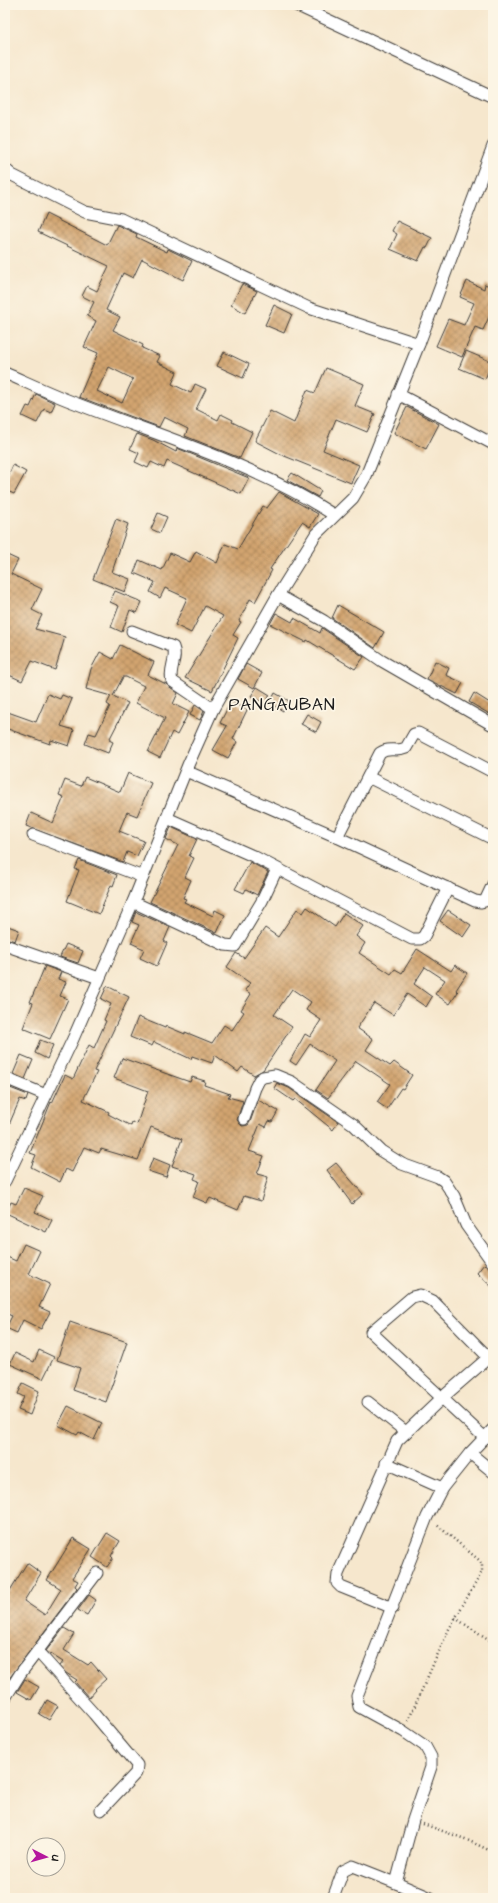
<svg xmlns="http://www.w3.org/2000/svg" width="498" height="1903" font-family="'Architects Daughter',sans-serif">
<style>
.building{fill:url(#building-cross-hatch);fill-rule:evenodd}
.lines{fill:none;stroke-linecap:round;stroke-linejoin:round}
.service-casing{stroke:#3d3a37;stroke-width:8}
.minor-casing{stroke:#3d3a37;stroke-width:13}
.path{stroke:#3d3a37;stroke-width:2.5;stroke-dasharray:1 3;stroke-linecap:butt}
.service{stroke:#fff;stroke-width:5.5}
.minor{stroke:#fff;stroke-width:11}
.labels{text-anchor:middle;stroke-width:3.5;stroke-linejoin:round;paint-order:stroke}
.quarter-label{font-size:17px;letter-spacing:1px;fill:#1c1c1c;stroke:#fcf5e5}
</style>
<defs>
<pattern id="building-cross-hatch" width="8" height="8" patternUnits="userSpaceOnUse"><rect width="8" height="8" fill="#d2a46f"/><path d="M0 0l8 8M0 8l8-8" fill="none" stroke="#aa855a"/></pattern>
</defs>
<rect width="100%" height="100%" fill="#fcf5e5"/>
<filter id="ink" filterUnits="userSpaceOnUse"><feTurbulence type="fractalNoise" baseFrequency=".025" numOctaves="2"/><feDisplacementMap in="SourceGraphic" scale="8" xChannelSelector="R" yChannelSelector="G"/><feConvolveMatrix kernelMatrix="1 2 1 2 8 2 1 2 1" color-interpolation-filters="sRGB"/></filter>
<filter id="wash" filterUnits="userSpaceOnUse"><feTurbulence type="fractalNoise" baseFrequency=".012" numOctaves="4" result="noise"/><feDisplacementMap in="SourceGraphic" scale="16" xChannelSelector="R" yChannelSelector="G"/><feGaussianBlur stdDeviation="0.9" result="paint"/><feColorMatrix in="noise" values="0 0 0 0 0 0 0 0 0 0 0 0 0 0 0 0 0 1.4 0 .05"/><feComposite in="paint" operator="in"/></filter>
<g filter="url(#wash)">
<rect width="100%" height="100%" fill="#f6e7cd"/>
<g id="blocks">
<!-- building -->
<g class="building">
<path d="M46 214 107 245 117 225 137 234 136 237 167 252 168 249 192 261 183 280 142 259 133 278 123 273 106 310 120 317 113 330 143 345 142 348 160 356 157 362 177 372 172 384 191 393 195 384 206 389 196 409 218 420 221 414 233 420 232 422 252 432 240 458 185 436 188 429 164 417 159 427 79 397 98 353 84 347 96 321 87 316 94 302 82 296 87 286 97 291 109 266 38 232ZM109 367 133 379 122 403 97 391Z"/>
<path d="M397 221 432 238 427 248 425 247 418 261 390 249 397 234 392 231Z"/>
<path d="M467 281 484 289 485 284 493 288V308L483 330 475 327 462 357 436 346 448 319 464 325 474 303 460 297Z"/>
<path d="M242 284 257 291 245 313 231 305Z"/>
<path d="M274 305 292 314 284 333 265 325Z"/>
<path d="M466 351 492 362 485 379 459 368Z"/>
<path d="M224 352 249 364 243 378 217 366Z"/>
<path d="M326 368 364 384 355 406 375 414 367 432 336 419 323 450 359 465 351 483 282 455 255 441 270 411 294 423 307 390 315 393Z"/>
<path d="M36 394 55 403 51 412 44 409 37 423 22 416 27 406 30 407Z"/>
<path d="M407 407 439 424 426 449 394 433Z"/>
<path d="M137 434 153 440 176 452 177 448 249 478 241 494 167 461 164 468 151 462 148 468 135 462 139 453 130 449Z"/>
<path d="M13 465 26 472 14 494 5 490V483Z"/>
<path d="M292 473 321 491 318 497 287 480Z"/>
<path d="M279 492 318 514 310 527 302 522 270 569 272 570 255 602 250 599 239 621 241 622 233 635 238 638 212 691 185 678 223 616 205 606 191 633 175 625 187 598 165 588 160 598 150 592 155 582 134 573 139 560 162 570 170 553 190 562 196 551 217 563 225 544 238 549 263 506 267 508Z"/>
<path d="M158 513 167 517 160 533 151 529Z"/>
<path d="M116 519 128 524 112 572 130 579 125 592 93 579Z"/>
<path d="M5 554 18 560 11 574 42 589 32 610 42 615 35 629 65 637 55 670 32 661 22 681 9 675 10 672 5 669Z"/>
<path d="M115 591 142 602 137 613 130 610 122 632 111 627 119 606 110 602Z"/>
<path d="M338 605 384 632 375 648 332 618Z"/>
<path d="M276 613 292 622 294 618 320 633 322 628 364 657 355 669 307 640 306 642 270 624Z"/>
<path d="M120 645 154 662 148 675 166 684 178 693 173 704 189 712 177 735 172 732 160 758 148 752 165 718 136 703 144 686 126 677H123L113 696 128 703 109 740 113 742 108 753 85 744 89 733 96 735 110 706 107 704 111 696 86 689 91 669 100 652 113 659Z"/>
<path d="M435 661 449 668 446 675 463 683 457 694 427 679Z"/>
<path d="M246 664 262 673 254 688 238 679Z"/>
<path d="M257 687 270 695 265 704 251 696Z"/>
<path d="M275 693 289 701 283 711 270 703Z"/>
<path d="M474 693 493 705V716L469 702Z"/>
<path d="M48 694 60 699 62 695 72 699 61 726 74 730 69 746 51 740 50 744 5 728V711L36 722Z"/>
<path d="M231 701 247 710 233 739 237 742 228 758 213 750 227 726 220 723Z"/>
<path d="M195 705 204 711 200 720 190 715Z"/>
<path d="M307 714 321 722 316 732 301 724Z"/>
<path d="M128 773 151 783 137 816 127 812 119 831 144 841 137 856 127 852 123 862 26 826 31 813 53 823 64 797 59 795 65 780 81 786 85 777 120 792Z"/>
<path d="M171 827 197 839 189 856 194 858 185 877 191 880 183 898 186 899 184 902 213 916 215 910 225 915 217 933 150 902 178 845 166 839Z"/>
<path d="M79 860 117 875 113 886 111 885 99 914 67 901 79 870 75 869Z"/>
<path d="M250 862 268 872 257 895 246 889 244 893 235 889Z"/>
<path d="M307 907 335 927 344 913 363 926 356 936 365 943 359 953 391 974 395 969 402 973 417 949 451 971 455 965 467 973 456 990 458 992 450 1004 435 994 445 980 425 967 414 984 432 997 426 1007 407 994 393 1015 374 1003 357 1028 373 1039 366 1050 390 1066 394 1062 412 1075 403 1089 401 1088 387 1109 377 1102 390 1084 356 1061 328 1098 316 1090 335 1061 310 1044 296 1065 290 1061 305 1034 310 1037 321 1020 306 1010 311 1002 292 989 274 1015 292 1027 263 1070 254 1075 242 1067 238 1072 215 1055 212 1063 192 1056 191 1059 154 1042 152 1046 130 1037 138 1017 165 1028 166 1026 185 1034V1032L212 1043 224 1025 232 1030 244 1012 241 1010 251 994 245 990 250 983 227 967 236 953 244 958 265 928 278 937 297 909 303 913Z"/>
<path d="M448 910 471 925 463 937 440 921Z"/>
<path d="M136 912 170 927 164 941 167 943 157 966 140 958 144 949 131 943 139 925 132 922Z"/>
<path d="M5 925 19 930 15 941 5 938Z"/>
<path d="M66 944 83 951 78 963 60 957Z"/>
<path d="M45 966 61 972 58 979 66 982 60 996 68 999 50 1039 23 1028 33 1003 30 1002Z"/>
<path d="M107 986 129 997 94 1071 97 1072 83 1100 109 1112 108 1114 131 1126 132 1122 137 1124 148 1091 114 1078 122 1058 190 1082 192 1077 205 1081 204 1085 230 1094 228 1097 243 1101 237 1120 242 1126 248 1125 250 1122 258 1100 278 1111 272 1122 269 1121 266 1127 260 1124 249 1151 264 1156 257 1174 268 1177 261 1201 244 1196 238 1210 210 1198 207 1203 193 1197 199 1181 194 1179 196 1174 172 1166 182 1139 151 1127 138 1160 101 1149 99 1153 84 1147 72 1172 66 1169 60 1182 31 1167 36 1155 30 1153 51 1102 52 1103 65 1075 73 1079 89 1045 94 1048 106 1021 104 1020 111 1004 101 999Z"/>
<path d="M40 1040 53 1045 47 1059 35 1053Z"/>
<path d="M21 1055 33 1060 25 1079 13 1074Z"/>
<path d="M277 1083 289 1088 338 1122 333 1130 295 1099 293 1101 274 1088Z"/>
<path d="M5 1086 28 1095 26 1101 20 1099 5 1134Z"/>
<path d="M153 1158 170 1165 166 1177 148 1171Z"/>
<path d="M336 1163 363 1194 352 1204 327 1170Z"/>
<path d="M24 1188 43 1196 35 1212 52 1220 46 1232 6 1213 11 1202 16 1204Z"/>
<path d="M24 1244 40 1251 29 1274 50 1284 39 1307 50 1312 41 1329 23 1320 17 1333 6 1328 12 1316 5 1313V1256L16 1261Z"/>
<path d="M484 1264 493 1273V1288L477 1273Z"/>
<path d="M70 1322 127 1342 106 1402 73 1390 80 1368 57 1360Z"/>
<path d="M39 1350 54 1357 43 1379 10 1364 15 1353 34 1362Z"/>
<path d="M23 1383 39 1391 30 1415 18 1410 24 1397 18 1394Z"/>
<path d="M68 1406 102 1423 94 1440 79 1432 77 1435 58 1425Z"/>
<path d="M107 1533 120 1541 111 1556 113 1558 107 1567 92 1557Z"/>
<path d="M73 1538 91 1549 72 1578 78 1581 75 1586 77 1588 5 1684V1589L9 1592 27 1563 41 1573 24 1601 45 1615 61 1589 47 1580Z"/>
<path d="M89 1595 96 1600 87 1615 78 1610Z"/>
<path d="M64 1628 74 1634 64 1650 88 1665 91 1662 106 1679 95 1689 96 1690 89 1698 75 1682 77 1680 66 1673 60 1666 63 1662 46 1651Z"/>
<path d="M25 1679 39 1687 31 1700 17 1692Z"/>
<path d="M47 1700 58 1706 49 1720 39 1714Z"/>
</g>
</g>
</g>
<g filter="url(#ink)">
<use href="#blocks" fill-opacity="0" stroke="#3d3a37" stroke-width="1"/>
<g class="lines">
<!-- service casing -->
<g class="service-casing">
<path id="service" d="M483 174 493 173"/>
</g>
<!-- minor casing -->
<g class="minor-casing">
<g id="minor">
<path d="M296 5 493 97"/>
<path d="M5 169 12 175 85 212 121 219 309 308 419 344"/>
<path d="M5 373C28 383 51 394 75 403 162 437 255 464 334 515"/>
<path d="M398 394 493 444"/>
<path d="M278 595 324 621 382 661 491 724"/>
<path d="M132 631 173 647C178 658 168 670 172 681L213 709"/>
<path d="M186 771 337 837 475 901 481 902 485 901 493 884"/>
<path d="M368 777 493 839"/>
<path d="M167 818 253 856 412 939H420L424 936 448 888"/>
<path d="M33 835 143 877"/>
<path d="M337 837 380 753C390 746 395 753 406 748L414 734 418 733 493 772"/>
<path d="M133 902 225 945 235 946 262 901 277 869"/>
<path d="M5 945 99 978"/>
<path d="M5 1078 46 1095"/>
<path d="M244 1119 255 1088 259 1080 263 1077 275 1075 292 1082 353 1124 381 1151 402 1164 438 1177 444 1181 454 1196 466 1225 493 1263"/>
<path d="M5 1181 73 1039 133 902 188 765 213 709 278 595 316 534 353 498 366 476 419 344 493 146"/>
<path d="M368 1402 406 1432"/>
<path d="M485 1438 371 1332 412 1297 420 1295 433 1301 493 1362"/>
<path d="M470 1453 493 1472"/>
<path d="M386 1463 442 1488"/>
<path d="M393 1608 341 1587 337 1583 338 1574 397 1441 443 1397 488 1358"/>
<path d="M38 1652 94 1714 137 1765 136 1773 101 1810"/>
<path d="M5 1698 20 1674 97 1573"/>
<path d="M396 1883 431 1898"/>
<path d="M333 1898 343 1871 353 1866 396 1883 413 1820 431 1767V1757L425 1746 403 1731 359 1707 357 1696 427 1517 442 1488 470 1453 493 1429"/>
</g>
</g>
<!-- path -->
<g class="path">
<path d="M455 1618 493 1642"/>
<path d="M408 1721 449 1629 482 1572V1565L479 1560 437 1525"/>
<path d="M423 1824 465 1839 493 1852"/>
</g>
<!-- service -->
<use href="#service" class="service"/>
<!-- minor -->
<use href="#minor" class="minor"/>
</g>
</g>
<g class="labels">
<!-- quarter labels -->
<g class="quarter-label">
<text x="282" y="710">PANGAUBAN</text>
</g>
</g>
<!-- margin -->
<rect width="498" height="1903" fill="none" stroke="#fcf5e5" stroke-width="20"/>
<!-- north arrow -->
<g transform="translate(46 1857) rotate(96)"><circle r="19" fill="#fcf5e5" stroke="#a29e95"/>
<path d="M0-3L7 15L0 10L-7 15Z" fill="#b5179e"/>
<text y="-6" font-size="11" font-weight="bold" text-anchor="middle" fill="#1c1c1c">U</text>
</g>
</svg>
